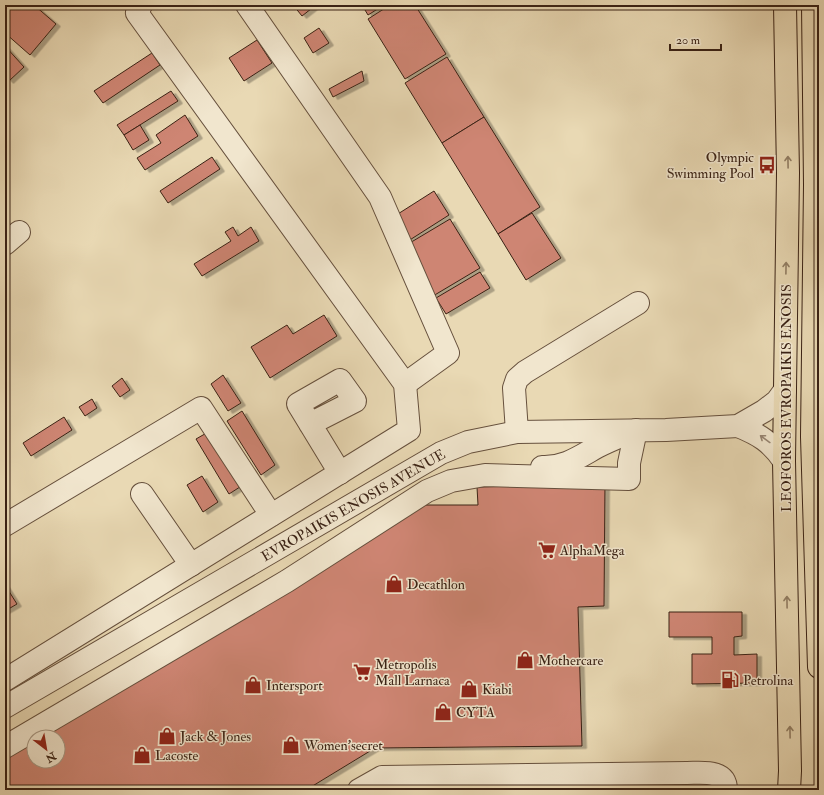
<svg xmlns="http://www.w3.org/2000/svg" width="824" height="795" font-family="'IM FELL Double Pica',serif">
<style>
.building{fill:#ce8573;stroke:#3a2215;filter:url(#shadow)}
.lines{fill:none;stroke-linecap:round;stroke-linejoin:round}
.minor-casing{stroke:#66503d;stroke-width:24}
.major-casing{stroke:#3a2215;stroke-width:24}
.minor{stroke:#f1e6ce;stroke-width:22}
.major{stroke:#e9d9b4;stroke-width:22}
.oneway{stroke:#927e64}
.oneway2{stroke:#968472}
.labels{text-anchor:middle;stroke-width:3;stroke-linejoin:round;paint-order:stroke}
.poi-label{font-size:14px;fill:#3a2215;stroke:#f1e6ce;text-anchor:start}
.street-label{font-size:14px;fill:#3a2215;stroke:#f1e6ce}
</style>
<defs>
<filter id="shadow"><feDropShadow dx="4.5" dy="2.5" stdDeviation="0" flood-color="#0004"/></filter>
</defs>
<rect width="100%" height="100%" fill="#e9d9b4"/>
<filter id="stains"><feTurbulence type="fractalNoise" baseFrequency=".005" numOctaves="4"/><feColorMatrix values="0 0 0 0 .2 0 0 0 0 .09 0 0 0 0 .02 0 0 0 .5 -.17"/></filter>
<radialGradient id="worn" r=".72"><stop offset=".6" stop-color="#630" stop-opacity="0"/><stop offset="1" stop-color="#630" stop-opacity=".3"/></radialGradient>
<!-- building -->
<g class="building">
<path d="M5 5H34L56 24 30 55 5 33Z"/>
<path d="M293 5H316L302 16Z"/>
<path d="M362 5H384L368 15Z"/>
<path d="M390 5H415L446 54 405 79 368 19Z"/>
<path d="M319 28 329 43 313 53 304 38Z"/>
<path d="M257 40 272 63 244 81 229 58Z"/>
<path d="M5 46 24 67 9 81 5 77Z"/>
<path d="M152 53 160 65 103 103 94 91Z"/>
<path d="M447 57 484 117 442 143 405 83Z"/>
<path d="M362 71 364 81 333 97 329 89Z"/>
<path d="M171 91 178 101 124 135 117 125Z"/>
<path d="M185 115 198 136 145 170 137 158 161 143 156 135Z"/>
<path d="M484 117 540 207 498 234 442 143Z"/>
<path d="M140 125 149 140 133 150 124 135Z"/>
<path d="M212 157 220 169 168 203 160 191Z"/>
<path d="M434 191 449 215 405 243 390 219Z"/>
<path d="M532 213 561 258 526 280 498 234Z"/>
<path d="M450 219 480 268 433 296 403 247Z"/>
<path d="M233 227 238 236 251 227 259 241 202 276 194 264 231 241 225 232Z"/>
<path d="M480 272 490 288 446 314 436 298Z"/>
<path d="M324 315 337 336 270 378 251 347 287 325 293 334Z"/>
<path d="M223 375 241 403 228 411 211 384Z"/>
<path d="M122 378 130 390 120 397 112 386Z"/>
<path d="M92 399 97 408 85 416 79 407Z"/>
<path d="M242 411 275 465 261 475 227 421Z"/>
<path d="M64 417 72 430 31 456 23 443Z"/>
<path d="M210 431 243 485 229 494 196 439Z"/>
<path d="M202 476 218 502 203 512 187 485Z"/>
<path d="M605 484 604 606 578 607 582 746 375 748 306 790H5V755L34 738V761H58V737H36L424 505H478L477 487Z"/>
<path d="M5 585 17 604 5 611Z"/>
<path d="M669 612H742V636L734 637V655L757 654V683L692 684V654H712V637H669Z"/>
</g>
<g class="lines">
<!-- minor casing -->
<g class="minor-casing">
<g id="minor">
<path d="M247 5 380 197 448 353 405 384"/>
<path d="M5 244 19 232"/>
<path d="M310 424 355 401 340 380 298 404 340 473"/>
<path d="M738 426C760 435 771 442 784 461"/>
<path d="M517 432 514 388 517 379 525 372 638 303"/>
<path d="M542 467C564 468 579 457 597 447 606 442 616 438 626 434"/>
<path d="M142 494 191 565"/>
<path d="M5 525 201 408 271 515"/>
<path d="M5 680 409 430 405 384 137 13 141 5"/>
<path d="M5 707 441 453 468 442 517 432 666 430 738 426 764 411 777 401 785 390"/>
<path d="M5 747 287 581 427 491 451 481 485 475 629 479V463L636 430"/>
<path d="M359 790 382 777 687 773C702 773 726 769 726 790"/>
</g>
</g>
<!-- major casing -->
<g class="major-casing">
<g id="major">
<path d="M785 5 788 173 784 461 790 771 789 790"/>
<path d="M813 5 815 185 812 437 819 667"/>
</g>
</g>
<!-- minor -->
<use href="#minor" class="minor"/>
<!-- major -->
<use href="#major" class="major"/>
</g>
<!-- one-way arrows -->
<defs><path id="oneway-shaft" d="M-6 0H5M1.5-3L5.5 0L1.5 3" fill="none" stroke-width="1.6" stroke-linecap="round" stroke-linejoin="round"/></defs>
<g class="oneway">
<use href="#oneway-shaft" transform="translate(788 162) rotate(-91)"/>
<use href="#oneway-shaft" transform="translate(786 268) rotate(-89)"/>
<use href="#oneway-shaft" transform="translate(787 602) rotate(-91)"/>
<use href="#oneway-shaft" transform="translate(790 732) rotate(-91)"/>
</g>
<use class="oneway2" href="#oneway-shaft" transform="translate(765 439) rotate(-144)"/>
<!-- icons -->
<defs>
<g id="bus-bare" transform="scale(1.38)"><path d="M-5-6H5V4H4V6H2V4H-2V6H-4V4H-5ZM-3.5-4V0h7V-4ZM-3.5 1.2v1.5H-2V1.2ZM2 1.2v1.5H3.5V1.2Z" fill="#8f2418" stroke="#f1e6ce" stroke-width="2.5" paint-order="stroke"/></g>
<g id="supermarket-bare" transform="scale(1.38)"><path d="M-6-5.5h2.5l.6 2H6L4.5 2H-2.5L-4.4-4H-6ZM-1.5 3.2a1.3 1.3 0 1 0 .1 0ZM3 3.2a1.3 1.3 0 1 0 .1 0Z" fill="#8f2418" stroke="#f1e6ce" stroke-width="2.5" paint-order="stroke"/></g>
<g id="shop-bare" transform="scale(1.38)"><path d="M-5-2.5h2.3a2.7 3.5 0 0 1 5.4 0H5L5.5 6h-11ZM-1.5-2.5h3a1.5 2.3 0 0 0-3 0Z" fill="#8f2418" stroke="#f1e6ce" stroke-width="2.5" paint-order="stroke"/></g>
<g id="fuel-bare" transform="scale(1.38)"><path d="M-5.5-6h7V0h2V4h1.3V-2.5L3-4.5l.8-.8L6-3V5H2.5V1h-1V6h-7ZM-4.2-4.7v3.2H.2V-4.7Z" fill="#8f2418" stroke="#f1e6ce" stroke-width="2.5" paint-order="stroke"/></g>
</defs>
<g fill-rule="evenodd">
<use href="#bus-bare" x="767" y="165"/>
<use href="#supermarket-bare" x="547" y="550"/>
<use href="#shop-bare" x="394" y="584"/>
<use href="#shop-bare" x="525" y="660"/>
<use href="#supermarket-bare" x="362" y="672"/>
<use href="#fuel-bare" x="730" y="680"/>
<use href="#shop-bare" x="253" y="685"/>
<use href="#shop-bare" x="469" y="689"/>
<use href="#shop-bare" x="443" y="712"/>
<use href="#shop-bare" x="167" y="736"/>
<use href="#shop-bare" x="291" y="745"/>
<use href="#shop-bare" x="142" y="755"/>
</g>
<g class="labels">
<!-- poi labels -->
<g class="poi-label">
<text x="754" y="162" text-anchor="end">Olympic<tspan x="754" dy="16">Swimming Pool</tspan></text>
<text x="560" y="555">AlphaMega</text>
<text x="407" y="589">Decathlon</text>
<text x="538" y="665">Mothercare</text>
<text x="375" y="669">Metropolis<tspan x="375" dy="16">Mall Larnaca</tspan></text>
<text x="743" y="685">Petrolina</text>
<text x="266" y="690">Intersport</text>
<text x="482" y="694">Kiabi</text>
<text x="456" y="717">CYTA</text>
<text x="180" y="741">Jack &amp; Jones</text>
<text x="304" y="750">Women'secret</text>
<text x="155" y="760">Lacoste</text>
</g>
<!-- street labels -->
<g class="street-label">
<text transform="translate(786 398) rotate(-90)" y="5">LEOFOROS EVROPAIKIS ENOSIS</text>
<text transform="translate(353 505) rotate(-30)" y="5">EVROPAIKIS ENOSIS AVENUE</text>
</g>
</g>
<!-- margin -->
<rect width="824" height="795" fill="none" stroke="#e9d9b4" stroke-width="20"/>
<rect x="6" y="6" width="812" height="783" fill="none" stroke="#3a2215" stroke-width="2"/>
<rect x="10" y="10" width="804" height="775" fill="none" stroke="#3a2215"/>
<!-- north arrow -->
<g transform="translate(46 749) rotate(149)"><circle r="19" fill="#f1e6ce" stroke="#a89884"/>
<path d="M0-3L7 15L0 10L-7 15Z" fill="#8f2418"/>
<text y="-6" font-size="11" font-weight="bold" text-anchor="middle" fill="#3a2215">N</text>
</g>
<!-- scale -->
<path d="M670 44v6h51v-6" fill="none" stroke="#3a2215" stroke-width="2"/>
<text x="676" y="44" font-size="12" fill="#3a2215" stroke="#f1e6ce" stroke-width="3" paint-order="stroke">20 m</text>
<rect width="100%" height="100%" filter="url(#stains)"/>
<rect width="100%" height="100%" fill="url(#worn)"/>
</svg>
